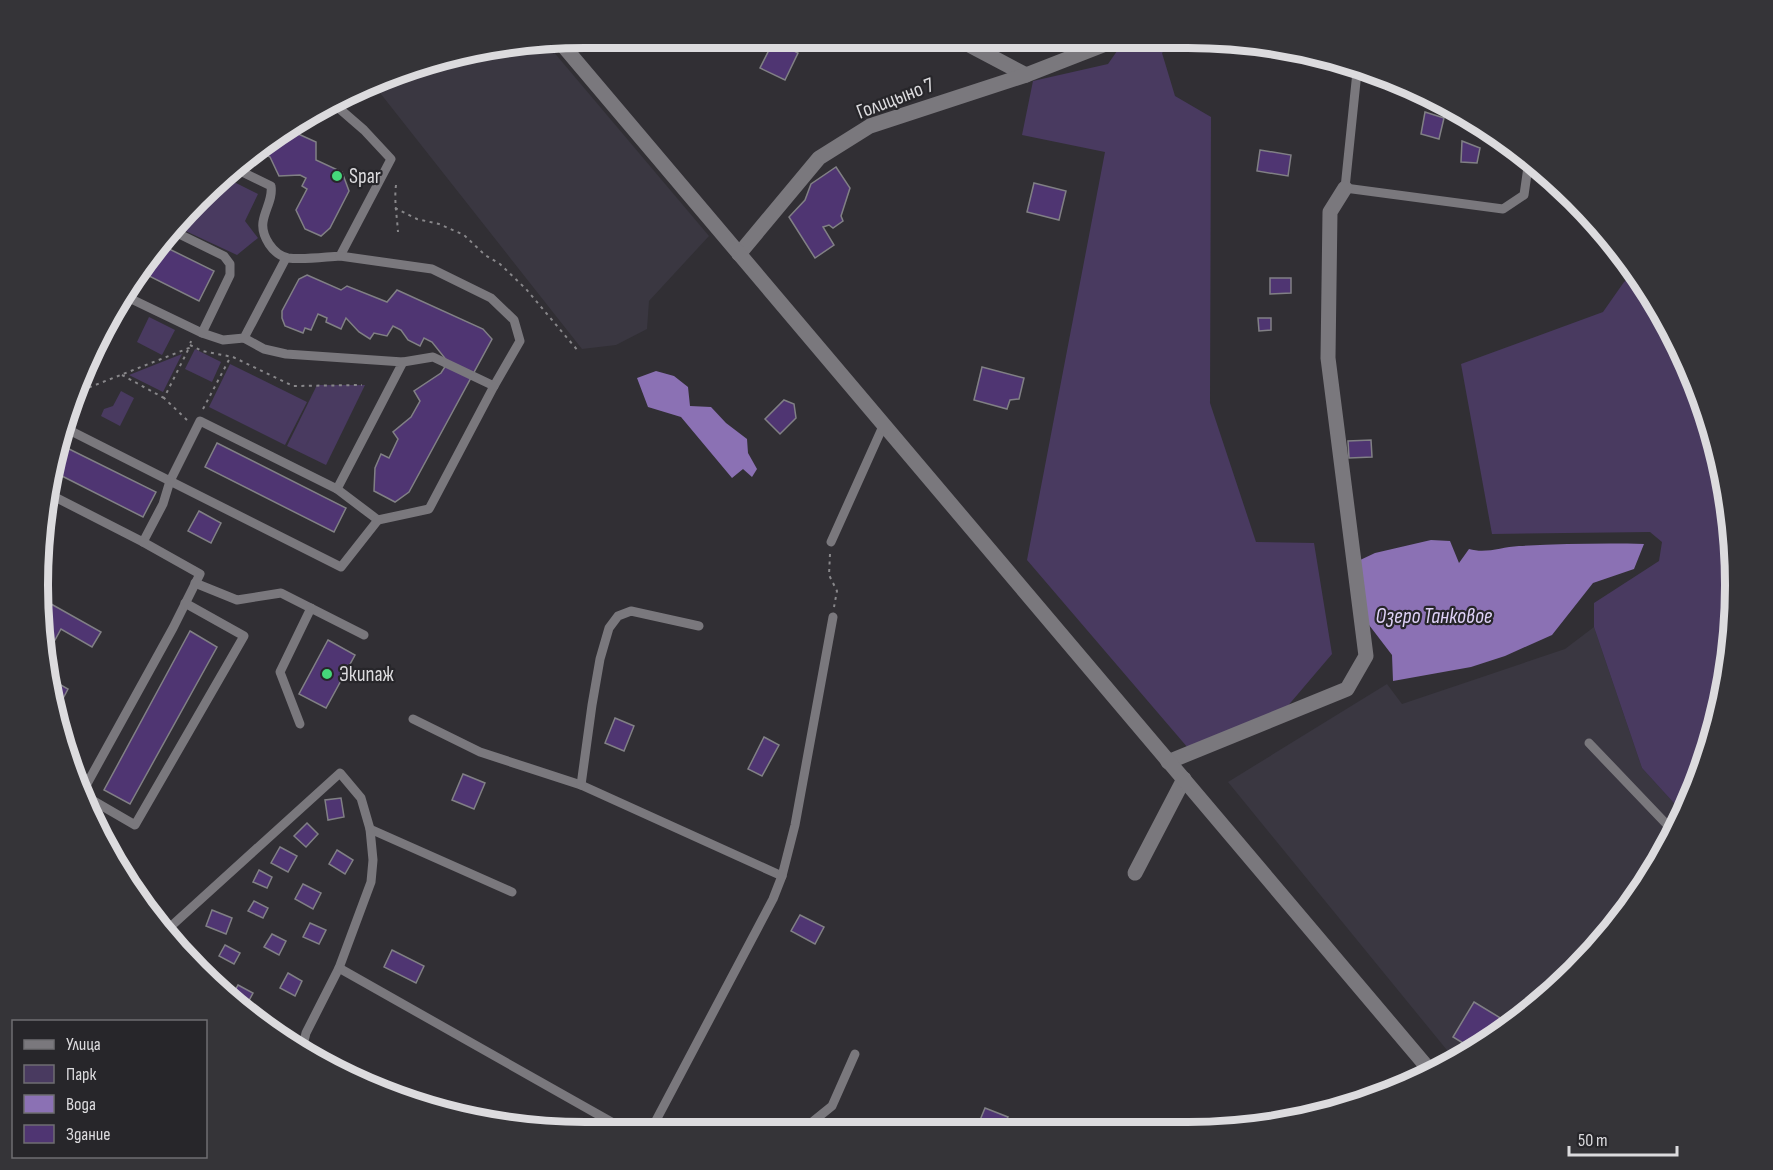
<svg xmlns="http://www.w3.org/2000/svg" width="1773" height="1170" font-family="'Sofia Sans Condensed',sans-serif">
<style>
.built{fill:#3a3741}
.green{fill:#493a60}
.water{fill:#8b71b4}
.building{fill:#4f3572;stroke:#818085;stroke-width:1.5}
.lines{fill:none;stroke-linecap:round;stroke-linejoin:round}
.path{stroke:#88878a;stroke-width:2;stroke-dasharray:3 4.5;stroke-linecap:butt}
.lane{stroke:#7a787d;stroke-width:9}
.street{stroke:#7a787d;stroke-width:15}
.secondary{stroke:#7a787d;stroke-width:15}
.poi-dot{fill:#45d77a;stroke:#27262a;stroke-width:2}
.labels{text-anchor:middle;stroke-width:4.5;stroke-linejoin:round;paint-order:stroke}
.street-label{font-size:21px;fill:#dcdbde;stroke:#27262a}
.poi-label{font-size:21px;fill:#dcdbde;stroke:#27262a;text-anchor:start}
.water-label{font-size:22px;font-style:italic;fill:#dfd2f7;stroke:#27262a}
.rim{fill:none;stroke:#dcdbde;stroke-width:8}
</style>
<rect width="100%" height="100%" fill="#312f34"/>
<!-- built -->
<g class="built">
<path d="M547 44 709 236 649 301 647 329 616 345 582 349 373 84 409 66Z"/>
<path d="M1594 627 1642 768 1683 813 1662 859 1599 946 1521 1020 1455 1060 1228 782 1387 684 1402 704 1565 649Z"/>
</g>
<!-- green -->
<g class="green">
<path d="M1124 41 1172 42 1162 53 1175 96 1211 117 1210 403 1256 542 1314 543 1332 654 1286 708 1188 748 1027 560 1105 152 1022 135 1033 81 1108 64Z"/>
<path d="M228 179 258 194 245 221 258 238 237 255 177 227Z"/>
<path d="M1636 273 1679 343 1717 444 1734 550 1731 657 1706 761 1683 813 1642 768 1594 627V603L1659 561 1662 542 1650 532 1492 534 1461 364 1603 312 1624 282Z"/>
<path d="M149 317 175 330 162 355 137 342Z"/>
<path d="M195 349 221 362 212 382 185 369Z"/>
<path d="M182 354 163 392 129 375Z"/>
<path d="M230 364 307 402 285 445 209 407Z"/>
<path d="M317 385H365L326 465 287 446Z"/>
<path d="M121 391 134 398 120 426 101 416 104 409 113 406Z"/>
</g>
<!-- water -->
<g class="water">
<path d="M656 371 674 376 688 387 690 406 711 407 726 423 747 439 748 453 757 469 752 477 743 469 732 478 681 417 648 407 637 378Z"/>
<path d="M1431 540 1450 541 1459 563 1469 549C1486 554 1501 547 1519 546 1561 544 1602 543 1644 544L1634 569 1593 583 1552 635 1505 656 1471 667 1393 681 1392 655 1366 621 1358 561 1375 553Z"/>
</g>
<!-- building -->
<g class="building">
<path d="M870 39 891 40 886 48Z"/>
<path d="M774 40 798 53 785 80 760 68Z"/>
<path d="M1425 112 1444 118 1439 139 1421 134Z"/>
<path d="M285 128 316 142V160L342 172 349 191 330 228 321 236 305 229 296 210 307 189 302 186 306 178 300 175 279 176 270 157 258 151Z"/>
<path d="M1462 141 1480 148 1477 163 1461 162Z"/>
<path d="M1260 150 1291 155 1288 176 1257 171Z"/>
<path d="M836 167 850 188 841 216 843 221 833 228 829 225 823 227 834 245 815 258 789 217 805 200 811 184Z"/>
<path d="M1034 183 1066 191 1059 220 1027 212Z"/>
<path d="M159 244 214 271 199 301 139 271 151 251Z"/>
<path d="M307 275 341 290 347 286 387 302 397 290 483 329 492 339 409 492 395 502 374 491 375 468 381 454 389 458 398 439 393 432 411 417 420 401 414 391 441 373 448 362 432 342 424 338 420 346 408 340 401 330 393 326 387 336 374 333 370 339 359 332 346 318 341 329 326 322 327 318 318 314 311 330 305 328 303 333 285 326 282 318V311L299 279Z"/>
<path d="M1270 278H1291V293L1270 294Z"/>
<path d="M1258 318H1271V330L1259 331Z"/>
<path d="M982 367 1024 378 1019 399 1010 400 1007 409 974 400Z"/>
<path d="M784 400 794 404 796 418 780 434 765 419Z"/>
<path d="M1371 440 1372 457 1349 458 1348 441Z"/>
<path d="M217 443 346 508 334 532 205 467Z"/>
<path d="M63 446 156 492 143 517 56 473Z"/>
<path d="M199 511 221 523 211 543 188 531Z"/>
<path d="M44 600 101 632 92 647 61 629 49 651Z"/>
<path d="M190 631 217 647 130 804 104 790Z"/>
<path d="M328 640 355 655 326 708 299 694Z"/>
<path d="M52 680 68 689 59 706 54 703Z"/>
<path d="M615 718 634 726 624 751 605 743Z"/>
<path d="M764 737 779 745 762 776 748 769Z"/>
<path d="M463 774 485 783 474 809 452 800Z"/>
<path d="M341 798 344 817 328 820 325 800Z"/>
<path d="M307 823 318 834 306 847 294 836Z"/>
<path d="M280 847 297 856 288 872 271 863Z"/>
<path d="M337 850 353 860 345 874 329 864Z"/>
<path d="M259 870 272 877 267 888 253 882Z"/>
<path d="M303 884 321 893 313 909 295 899Z"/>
<path d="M254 901 268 908 263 918 248 911Z"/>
<path d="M212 910 232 918 226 934 206 926Z"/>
<path d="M800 915 824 927 815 944 791 931Z"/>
<path d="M310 923 326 930 319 944 303 937Z"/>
<path d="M272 934 286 941 279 955 264 947Z"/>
<path d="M225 945 240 953 234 964 219 956Z"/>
<path d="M392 950 424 966 416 983 384 967Z"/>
<path d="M288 973 302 981 295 996 280 988Z"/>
<path d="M238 985 253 993 246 1006 231 998Z"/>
<path d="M1474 1002 1512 1025 1473 1049 1453 1037Z"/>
<path d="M985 1108 1008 1117 1002 1130H976Z"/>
</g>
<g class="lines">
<!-- path -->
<g class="path">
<path d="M396 185C394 201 397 216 398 232"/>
<path d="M395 208 417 219 439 224 464 235 485 255 500 264 526 289 579 352"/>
<path d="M190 345 202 351 233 357 293 386 362 385"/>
<path d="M122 375 164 398"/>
<path d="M75 393 189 348 191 341"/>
<path d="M203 409 231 356"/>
<path d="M187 420 164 398 189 348"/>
<path d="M830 554 829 575 837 591 834 607"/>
</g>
<!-- lane -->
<g class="lane">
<path d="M1357 72 1345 188 1503 209 1524 195 1529 160"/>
<path d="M238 170 271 186C273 199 265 209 263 222 261 236 273 255 288 258 304 260 324 257 340 256L391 159 364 130 334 104"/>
<path d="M125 296 202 333 230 275V264L224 256 173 231"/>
<path d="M202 333 223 340 244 338 286 258"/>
<path d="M244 338 264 349 286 354 403 362 337 489 378 520 429 509 494 386 520 341 514 320 491 298 432 269 340 256"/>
<path d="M403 362 433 357 494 386"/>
<path d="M67 429 170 481 200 421 337 489"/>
<path d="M51 495 143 542 163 504 170 481 341 567 378 520"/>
<path d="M831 542 884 424"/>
<path d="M195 583 237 600 281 593 364 635"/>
<path d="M413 719 480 752 581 785 782 876"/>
<path d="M300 724 280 672 311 608"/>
<path d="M1589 743 1674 832"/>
<path d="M581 785 592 705 600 659 609 628 618 616 631 611 699 626"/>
<path d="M83 791 173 628 200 574 143 542"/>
<path d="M85 796 135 825 244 636 185 603"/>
<path d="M370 829 512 892"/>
<path d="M168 929 340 773 361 798 370 829 373 860 371 882 339 968 306 1033 302 1049"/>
<path d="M339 968 622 1128"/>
<path d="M652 1128 773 899 782 876 795 825 833 617"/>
<path d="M809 1129 811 1123 832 1106 855 1054"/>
</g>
<!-- street -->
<g class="street">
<path d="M960 40 1026 75"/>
<path d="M739 254 819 158 870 126 1026 75 1103 45 1106 41"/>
<path d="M1168 762 1347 689 1366 656 1328 358 1330 212 1345 188"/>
<path d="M1135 873 1184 779"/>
</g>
<!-- secondary -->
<path class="secondary" d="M560 42 1433 1074"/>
</g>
<!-- markers -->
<g class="poi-dot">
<circle cx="337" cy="176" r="6"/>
<circle cx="327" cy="674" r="6"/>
</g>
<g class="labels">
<!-- street labels -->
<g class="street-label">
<text transform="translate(895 98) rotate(-21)" y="7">Голицыно 7</text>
</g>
<!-- poi labels -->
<g class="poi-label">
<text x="349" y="183">Spar</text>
<text x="339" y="681">Экипаж</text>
</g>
<!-- water labels -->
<g class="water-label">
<text x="1434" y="623">Озеро Танковое</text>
</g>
</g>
<!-- crop -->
<path d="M0 0H1773V1170H0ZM585 48H1188A537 537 0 0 1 1725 585V585A537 537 0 0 1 1188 1122H585A537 537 0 0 1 48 585V585A537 537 0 0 1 585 48Z" fill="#353438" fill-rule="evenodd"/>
<path class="rim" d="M585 48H1188A537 537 0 0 1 1725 585V585A537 537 0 0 1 1188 1122H585A537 537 0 0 1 48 585V585A537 537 0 0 1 585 48Z"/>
<!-- legend -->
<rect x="12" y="1020" width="195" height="138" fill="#27262a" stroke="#6f6e72" stroke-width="1.5"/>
<rect x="24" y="1040" width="30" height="9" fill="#7a787d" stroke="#6f6e72" stroke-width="1.5"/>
<text x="66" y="1050" font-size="18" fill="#dcdbde">Улица</text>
<rect x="24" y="1065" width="30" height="18" fill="#493a60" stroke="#6f6e72" stroke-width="1.5"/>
<text x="66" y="1080" font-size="18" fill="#dcdbde">Парк</text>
<rect x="24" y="1095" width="30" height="18" fill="#8b71b4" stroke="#6f6e72" stroke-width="1.5"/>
<text x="66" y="1110" font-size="18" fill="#dcdbde">Вода</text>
<rect x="24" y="1125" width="30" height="18" fill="#4f3572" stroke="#6f6e72" stroke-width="1.5"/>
<text x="66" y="1140" font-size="18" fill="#dcdbde">Здание</text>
<!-- scale -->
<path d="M1569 1146v9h108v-9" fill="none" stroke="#dcdbde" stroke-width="3"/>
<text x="1578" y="1146" font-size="18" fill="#dcdbde" stroke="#27262a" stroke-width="4.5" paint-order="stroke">50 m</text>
</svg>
